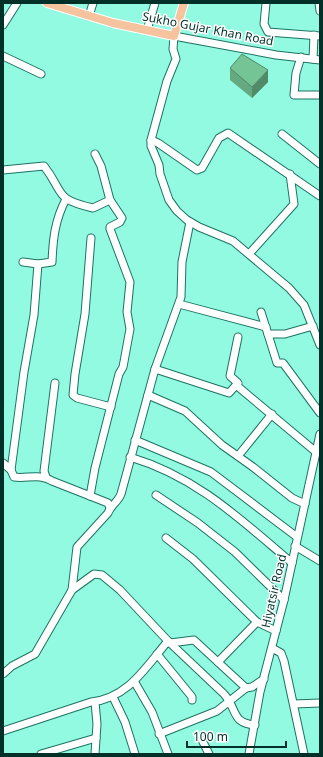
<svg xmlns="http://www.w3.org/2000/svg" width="323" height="757" font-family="'Noto Sans',sans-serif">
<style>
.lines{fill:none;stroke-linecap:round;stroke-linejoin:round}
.minor-casing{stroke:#1c7362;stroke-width:9}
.major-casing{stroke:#fff;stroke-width:10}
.minor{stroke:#fff;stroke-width:7}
.major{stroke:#f5c39d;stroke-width:8}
.wall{fill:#65a980}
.shaded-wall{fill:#528968}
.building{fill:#75c495;stroke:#528968}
.labels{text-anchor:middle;stroke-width:3;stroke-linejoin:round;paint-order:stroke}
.street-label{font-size:12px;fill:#003027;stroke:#fff}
</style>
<rect width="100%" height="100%" fill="#91fae1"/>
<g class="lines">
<!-- minor casing -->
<g class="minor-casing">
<g id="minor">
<path d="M266 3 264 24 268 32 320 36"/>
<path d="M319 3 320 11"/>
<path d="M89 16 93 3"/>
<path d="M3 25 17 3"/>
<path d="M147 30 155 3"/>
<path d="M3 56 41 74"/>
<path d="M301 57 296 73 294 95H320"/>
<path d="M313 59 314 35"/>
<path d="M320 60 276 55 174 36 173 49 176 59 167 81 151 140V146L159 165 160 174 169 200 177 211 187 220 199 227 233 241 289 288 304 305 320 345"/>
<path d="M282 134 320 164"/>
<path d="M151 140 158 143 197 170 202 168 219 138 228 133 320 196"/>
<path d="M3 170 44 166C65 193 53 199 93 208L110 200"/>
<path d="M91 238 85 314 75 374 73 395 77 398 111 407"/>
<path d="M249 254 294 204 290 174"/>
<path d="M23 262 38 264 52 262C53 238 55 220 66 199"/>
<path d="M38 264 34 315 24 372 11 470 14 477C27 479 40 473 52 481L108 503 110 508"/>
<path d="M179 304 266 327"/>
<path d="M261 312 277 363H283L320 413"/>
<path d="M268 334H285L313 326"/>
<path d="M155 369 229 393 238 383 230 376 238 337"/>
<path d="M236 385 316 452"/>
<path d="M148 395 185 411 222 445 253 467 292 498 305 504"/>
<path d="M135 440 211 472 297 537"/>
<path d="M238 456 272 414"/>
<path d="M130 457C197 477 240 519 292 563"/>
<path d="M3 463 11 470"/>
<path d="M46 477 44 471 55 383"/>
<path d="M156 495 198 523 235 552 284 600"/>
<path d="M90 496 95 468 119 374 123 367 130 329 127 312 130 282 110 229V227L120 222 122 218 110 200 101 166 95 154"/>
<path d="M166 538 193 559 257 622 276 631"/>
<path d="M295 546 320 561"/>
<path d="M72 590 94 574 102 575 120 590 168 641 224 694C238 710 231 723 255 725"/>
<path d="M170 643 194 640 246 688 252 687 264 679"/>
<path d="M272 648 281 653 284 661 304 754"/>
<path d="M157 654 192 697V700"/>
<path d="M218 662 257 622"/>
<path d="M3 674 12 666 35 654 72 590 77 547 108 513C111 505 118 502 121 494L155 369 181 297 182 262 190 222"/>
<path d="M134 681 152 712 168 754"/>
<path d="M113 697 125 722 135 754"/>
<path d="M294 704 320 703"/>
<path d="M3 731 91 702C128 698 145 668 168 641"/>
<path d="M159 734 217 711 246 688"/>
<path d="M202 740 209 754"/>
<path d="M41 754 96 738"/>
<path d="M95 754 97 724 95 702"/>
<path d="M249 754 260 692 284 600 320 434"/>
</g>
</g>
<!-- major casing -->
<g class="major-casing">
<path id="major" d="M47 3 113 23 174 36 184 3"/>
</g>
<!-- minor -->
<use href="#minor" class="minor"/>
<!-- major -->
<use href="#major" class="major"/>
</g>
<!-- wall -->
<path class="wall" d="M230 68 268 82 252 98 230 80Z"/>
<!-- shaded-wall -->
<path class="shaded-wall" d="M268 70V82L252 98V87Z"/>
<!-- building -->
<path class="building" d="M242 54 268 70 252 87 230 68Z"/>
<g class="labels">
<!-- street labels -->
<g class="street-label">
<text transform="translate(208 29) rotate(11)" y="4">Sukho Gujar Khan Road</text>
<text transform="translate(274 591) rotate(-77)" y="4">Hiyatsir Road</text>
</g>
</g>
<!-- border -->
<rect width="323" height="757" fill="none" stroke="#003027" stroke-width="8"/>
<!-- scale -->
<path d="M187 741v6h99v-6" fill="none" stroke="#003027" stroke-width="2"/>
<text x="193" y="741" font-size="12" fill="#003027" stroke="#ffffff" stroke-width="3" paint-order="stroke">100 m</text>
</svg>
